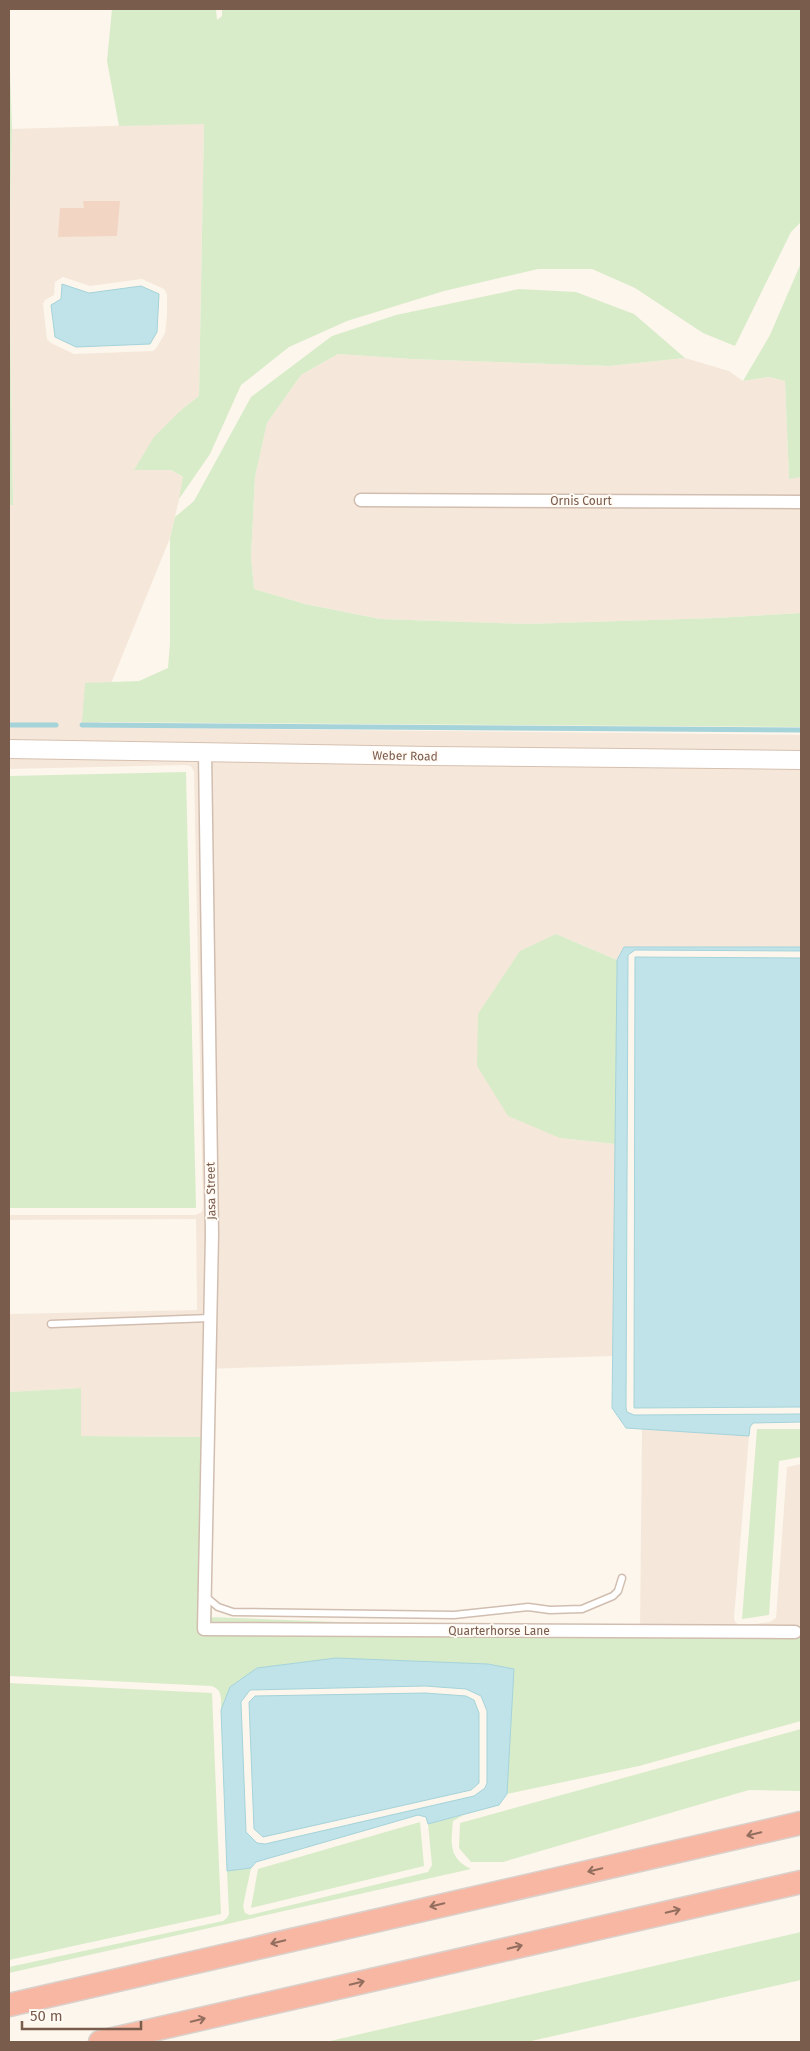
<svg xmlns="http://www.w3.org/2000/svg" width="810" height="2051" font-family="'Fira Sans',sans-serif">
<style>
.residential{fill:#f5e8da;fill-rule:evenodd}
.green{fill:#d8ecc9}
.water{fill:#bfe3e8;stroke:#a5d3da;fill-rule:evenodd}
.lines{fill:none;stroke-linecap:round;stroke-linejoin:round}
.stream{stroke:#a5d3da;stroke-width:5}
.building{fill:#f3d5c3}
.lane-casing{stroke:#d1beb0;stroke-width:9}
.street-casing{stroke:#d1beb0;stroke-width:15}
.secondary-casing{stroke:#d6c0b0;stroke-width:20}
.highway-casing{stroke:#dad1cd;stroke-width:25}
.lane{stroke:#fff;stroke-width:6}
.street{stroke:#fff;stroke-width:12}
.secondary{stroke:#fff;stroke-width:18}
.highway{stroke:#f7b7a3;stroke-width:22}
.oneway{stroke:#936e5e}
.labels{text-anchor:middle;stroke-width:4;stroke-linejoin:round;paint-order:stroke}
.street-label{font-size:12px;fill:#7a5c4d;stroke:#fffaf3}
</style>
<rect width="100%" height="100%" fill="#fdf6ec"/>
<!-- residential -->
<g class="residential">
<path d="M204 123 199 396 181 410 135 470H171L184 478 170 538 97 718 99 722 105 725 173 726V728L801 735V752L432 748 9 740V505L13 504 9 257 12 129ZM63 277 90 286 142 279 164 289 167 294V316L165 333 157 347 153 351 74 354 51 343 47 339 43 304 45 300 54 295 55 282Z"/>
<path d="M338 354 411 359 609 366 685 358 729 371 743 381 769 377 785 381 789 478 801 477V613L715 618 527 624 380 619 305 604 254 589 251 557 255 477 267 423 301 375Z"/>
<path d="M9 757 801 768V947H624L617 960 556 934 560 1138 615 1144 613 1356 203 1369V1437L81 1436V1388L9 1392V1314L197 1310 196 1219 9 1220V1215H195L202 1212 203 1207 194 772 191 766 186 765 9 769Z"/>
<path d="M642 1429 749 1436 734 1618 735 1622 741 1626 770 1622 776 1618 787 1467 801 1464V1635L640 1632Z"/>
</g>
<!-- green -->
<g class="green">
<path d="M112 9H216L217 20 222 16V9H801V222L791 232 735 346 703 333 635 288 592 269H538L444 291 347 321 289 347 241 385 210 454 179 499 183 477 171 470H134L154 437 181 410 199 396 204 124 119 126 107 61Z"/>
<path d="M9 41 12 129 9 257 13 505H9Z"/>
<path d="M801 263V477L789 479 785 381 769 377 743 381 770 335Z"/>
<path d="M519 289 576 292 634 314 685 358 609 366 411 359 338 354 301 375 267 423 255 477 251 557 254 589 305 604 380 619 527 624 715 618 801 613V727L82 722 85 683 139 681 168 668 170 643V538L175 517 194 501 251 397 332 336 396 315Z"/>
<path d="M186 772 196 1208H9V776Z"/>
<path d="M556 934 617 960 615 1144 560 1138 508 1116 477 1066 478 1014 520 951Z"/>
<path d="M81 1388V1436L203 1437 208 1617 516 1629 801 1635V1721L639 1766 507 1794 513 1669 488 1664 336 1658 257 1668 230 1687 221 1710C221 1699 223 1689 211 1686L9 1676V1392Z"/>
<path d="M757 1429H801V1457L779 1461 769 1615 742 1619Z"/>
<path d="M9 1683 212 1693 221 1914 9 1960Z"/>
<path d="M801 1729V1791L749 1790 503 1862H471L459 1848 460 1823Z"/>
<path d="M464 1815 453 1821C451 1842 448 1858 471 1869L9 1973V1967L223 1921 227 1918 229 1914 227 1871 251 1868 243 1906 245 1913 250 1915 428 1872 432 1865 428 1824Z"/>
<path d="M420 1822 424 1866 251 1908 258 1869Z"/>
<path d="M801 1932V1980L527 2042H326Z"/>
</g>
<!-- water -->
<g class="water">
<path d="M62 284 89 293 141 286 159 294 157 332 150 344 76 347 55 337 51 305 61 299Z"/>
<path d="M624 947H801V951L635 950 628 955 626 1408 627 1412 634 1415 801 1414V1422L753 1423 750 1427 749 1436 626 1428 612 1408 617 967V960Z"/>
<path d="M635 957 801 958V1407L634 1408Z"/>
<path d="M336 1658 488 1664 514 1669 507 1794 499 1805 428 1824 426 1817 418 1815 256 1862 251 1868 227 1871 221 1710 230 1687 257 1668ZM425 1686 466 1689 481 1696 487 1711V1783L485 1788 474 1796 265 1844 257 1843 246 1832 241 1702 250 1690Z"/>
<path d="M425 1693 466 1696 474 1700 479 1713V1783L471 1790 263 1837 254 1829 249 1702 255 1696Z"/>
</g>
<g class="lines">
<!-- stream -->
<g class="stream">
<path d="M9 725H56"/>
<path d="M82 725 801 730"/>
</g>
</g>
<!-- building -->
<path class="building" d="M83 201H120L117 236 58 237 60 208H84Z"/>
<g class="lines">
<!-- lane casing -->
<g class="lane-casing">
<g id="lane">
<path d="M51 1324 210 1318"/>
<path d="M206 1597 218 1607 233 1612 454 1615 528 1607 550 1610 582 1609 613 1596 618 1591 622 1578"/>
</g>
</g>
<!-- street casing -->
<g class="street-casing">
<g id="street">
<path d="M361 500 801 502"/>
<path d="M205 752 212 1234 204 1629 795 1632"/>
</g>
</g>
<!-- secondary casing -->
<g class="secondary-casing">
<path id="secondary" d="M9 749 431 756 801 760"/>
</g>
<!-- highway casing -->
<g class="highway-casing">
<g id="highway">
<path d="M9 2005 801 1823"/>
<path d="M100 2042 801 1882"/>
</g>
</g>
<!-- lane -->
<use href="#lane" class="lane"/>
<!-- street -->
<use href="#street" class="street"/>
<!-- secondary -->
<use href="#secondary" class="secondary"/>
<!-- highway -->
<use href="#highway" class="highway"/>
</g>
<!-- one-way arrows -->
<defs><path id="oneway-shaft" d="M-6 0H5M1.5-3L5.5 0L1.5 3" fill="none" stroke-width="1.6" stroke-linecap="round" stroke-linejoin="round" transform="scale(1.25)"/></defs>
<g class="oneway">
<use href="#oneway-shaft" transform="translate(754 1834) rotate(167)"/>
<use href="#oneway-shaft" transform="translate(595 1870) rotate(167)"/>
<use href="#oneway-shaft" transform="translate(437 1905) rotate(167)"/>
<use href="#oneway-shaft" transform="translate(673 1911) rotate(-13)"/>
<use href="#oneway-shaft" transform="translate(278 1942) rotate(167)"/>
<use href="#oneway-shaft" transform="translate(515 1947) rotate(-13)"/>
<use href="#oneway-shaft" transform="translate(357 1983) rotate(-13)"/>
<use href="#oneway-shaft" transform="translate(198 2020) rotate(-13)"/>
</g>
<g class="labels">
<!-- street labels -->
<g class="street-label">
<text x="581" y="505">Ornis Court</text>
<text transform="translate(405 756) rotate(1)" y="4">Weber Road</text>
<text transform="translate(211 1191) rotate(-91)" y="4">Jasa Street</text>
<text x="499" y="1635">Quarterhorse Lane</text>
</g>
</g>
<!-- border -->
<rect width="810" height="2051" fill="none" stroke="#7a5c4d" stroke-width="20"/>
<!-- scale -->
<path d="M22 2021v8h119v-8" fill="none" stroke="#7a5c4d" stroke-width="2.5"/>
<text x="30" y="2021" font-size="15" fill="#7a5c4d" stroke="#fffaf3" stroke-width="4" paint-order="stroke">50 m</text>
</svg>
